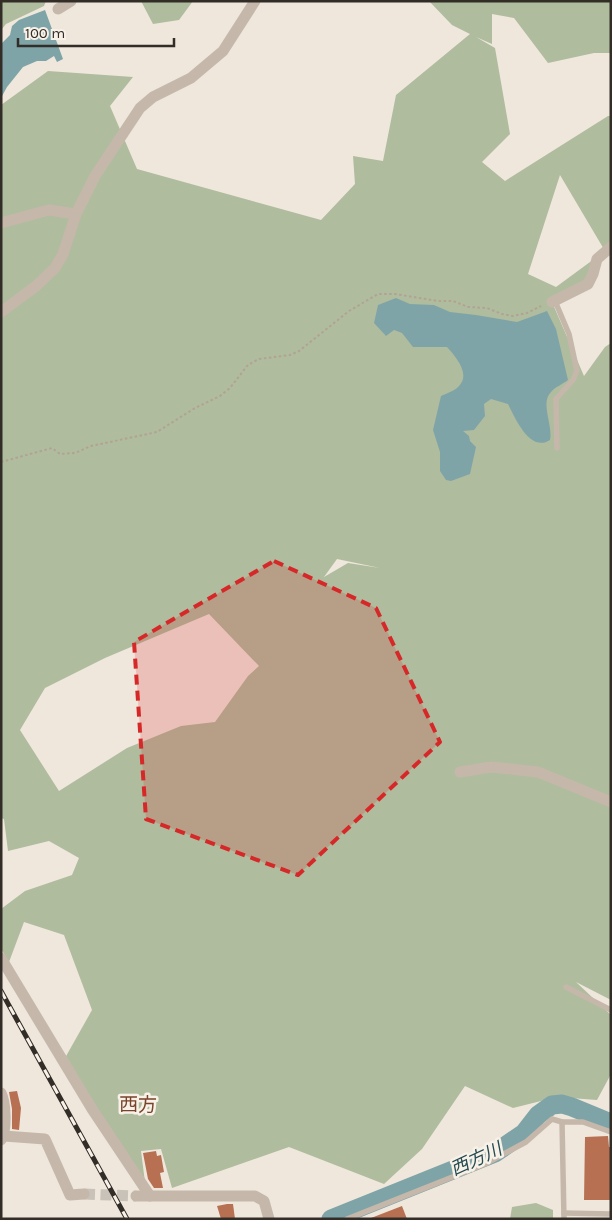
<svg xmlns="http://www.w3.org/2000/svg" width="612" height="1220" font-family="Karla,'Noto Sans JP',sans-serif">
<style>
.green{fill:#b0bc9e;fill-rule:evenodd}
.water{fill:#7fa4a8}
.lines{fill:none;stroke-linecap:round;stroke-linejoin:round}
.river{stroke:#7fa4a8;stroke-width:19}
.building{fill:#b77152}
.minor-tunnel{stroke:#c9c2b8;stroke-width:11;stroke-dasharray:11 5.5;stroke-linecap:butt}
.path{stroke:#b1a294;stroke-width:2;stroke-dasharray:2.5 2.5;stroke-linecap:butt}
.service{stroke:#c5b8aa;stroke-width:5.5}
.minor{stroke:#c5b8aa;stroke-width:11}
.rail-casing{stroke:#332d28;stroke-width:5}
.rail{stroke:#f7f1e8;stroke-width:3;stroke-dasharray:9;stroke-linecap:butt}
.marked{fill:#d62828;fill-opacity:0.2;stroke:#d62828;stroke-width:4;stroke-dasharray:10 6;stroke-linejoin:round}
.labels{text-anchor:middle;stroke-width:5;stroke-linejoin:round;paint-order:stroke}
.water-label{font-size:18px;font-style:italic;fill:#234a50;stroke:#f7f1e8}
.quarter-label{font-size:19px;fill:#79432b;stroke:#f7f1e8}
</style>
<rect width="100%" height="100%" fill="#efe7dc"/>
<!-- green -->
<g class="green">
<path d="M1 1H46L44 6 6 24 1 30Z"/>
<path d="M141 1H193L179 20 153 24Z"/>
<path d="M429 1H611V53H594L548 63 514 18 492 14V44L476 37 495 48 510 134 482 162 505 181 608 116H611V248L605 251 590 282 552 302 584 376 605 347 611 343V1000L576 982 611 1015V1074L597 1100 557 1097 513 1108 465 1086 422 1149 384 1184 289 1147 172 1188 161 1149 141 1151 146 1190 65 1058 92 1010 64 935 24 922 9 962 1 949V909L25 891 72 875 79 858 49 841 8 851 4 819 1 818V105L48 71 133 77 110 106 137 169 321 220 355 184 353 156 383 161 396 95 470 34 452 25ZM560 175 605 251 556 287 528 274ZM337 559 380 568 348 563 324 577ZM209 614 259 666 248 676 215 722 181 726 127 748 59 791 20 730 45 688 105 658Z"/>
<path d="M536 1203 553 1210V1219H510L512 1207Z"/>
</g>
<!-- water -->
<g class="water">
<path d="M45 10 63 59 57 62 54 56 46 61H37L23 67 7 87 1 98V44L10 35 12 26 19 20Z"/>
<path d="M396 298 410 304 434 305 450 312 476 315 517 322 547 311 556 329 568 380C563 384 555 387 551 392 540 403 553 424 550 440 530 453 515 418 508 404L491 399 484 404 485 416 474 430 463 431 469 436 470 441 476 447 470 474 451 481 446 480 440 471V452L433 430 441 396C447 393 455 391 459 386 471 374 455 356 447 347H413L402 333 394 330 386 336 374 323 378 305Z"/>
</g>
<g class="lines">
<!-- river -->
<path class="river" d="M331 1219 495 1153 524 1133 538 1115 552 1105 562 1104 572 1107 611 1123"/>
</g>
<!-- building -->
<g class="building">
<path d="M17 1091 21 1108 19 1130 12 1129V1109L9 1092Z"/>
<path d="M608 1136 609 1147H611V1200H584L585 1137Z"/>
<path d="M156 1151 157 1156 161 1155 164 1172 160 1173 163 1188H154L148 1179 143 1153Z"/>
<path d="M227 1204H233L235 1219H221L217 1206Z"/>
<path d="M402 1206 407 1219H371V1218Z"/>
</g>
<g class="lines">
<!-- minor-tunnel -->
<path class="minor-tunnel" d="M84 1194 136 1196"/>
<!-- path -->
<path class="path" d="M1 462 52 448 60 454 75 453 91 446 157 432 195 408 220 396 230 388 247 366 253 362 259 359 290 355 299 351 349 311 378 294H395L438 301H453L468 307 487 308 502 314 513 316 527 313 541 306"/>
<!-- service -->
<g class="service">
<path d="M555 301 569 334 577 371 573 380 556 399 557 448"/>
<path d="M566 987 611 1010"/>
<path d="M562 1122 564 1219"/>
<path d="M564 1213 611 1214"/>
<path d="M347 1219 485 1164 526 1142 552 1119 562 1122H583L611 1132"/>
</g>
<!-- minor -->
<g class="minor">
<path d="M58 9 71 1"/>
<path d="M1 223 49 210 76 214"/>
<path d="M552 302 588 284 593 274 597 259 611 247"/>
<path d="M1 312 36 286 55 268 63 254 76 214 95 176 140 108 153 97 191 78 223 51 255 1"/>
<path d="M460 772 491 767 538 772 611 802"/>
<path d="M1 958 92 1109 150 1196"/>
<path d="M1 1093C6 1103 7 1130 1 1140"/>
<path d="M4 1136 45 1139 70 1195 84 1194"/>
<path d="M136 1196H255L264 1201 269 1219"/>
</g>
<!-- rail casing -->
<g class="rail-casing">
<path id="rail" d="M1 991 127 1219"/>
</g>
<!-- rail -->
<use href="#rail" class="rail"/>
</g>
<!-- marked area -->
<path class="marked" d="M274 561 376 608 440 742 298 875 146 819 134 642Z"/>
<g class="labels">
<!-- water labels -->
<g class="water-label">
<text transform="translate(476 1159) rotate(-25)" y="6">西方川</text>
</g>
<!-- quarter labels -->
<g class="quarter-label">
<text x="138" y="1111">西方</text>
</g>
</g>
<!-- border -->
<rect width="612" height="1220" fill="none" stroke="#332d28" stroke-width="5"/>
<!-- scale -->
<path d="M18 38v8h156v-8" fill="none" stroke="#332d28" stroke-width="2.5"/>
<text x="25" y="38" font-size="15" fill="#332d28" stroke="#f7f1e8" stroke-width="4" paint-order="stroke">100 m</text>
</svg>
